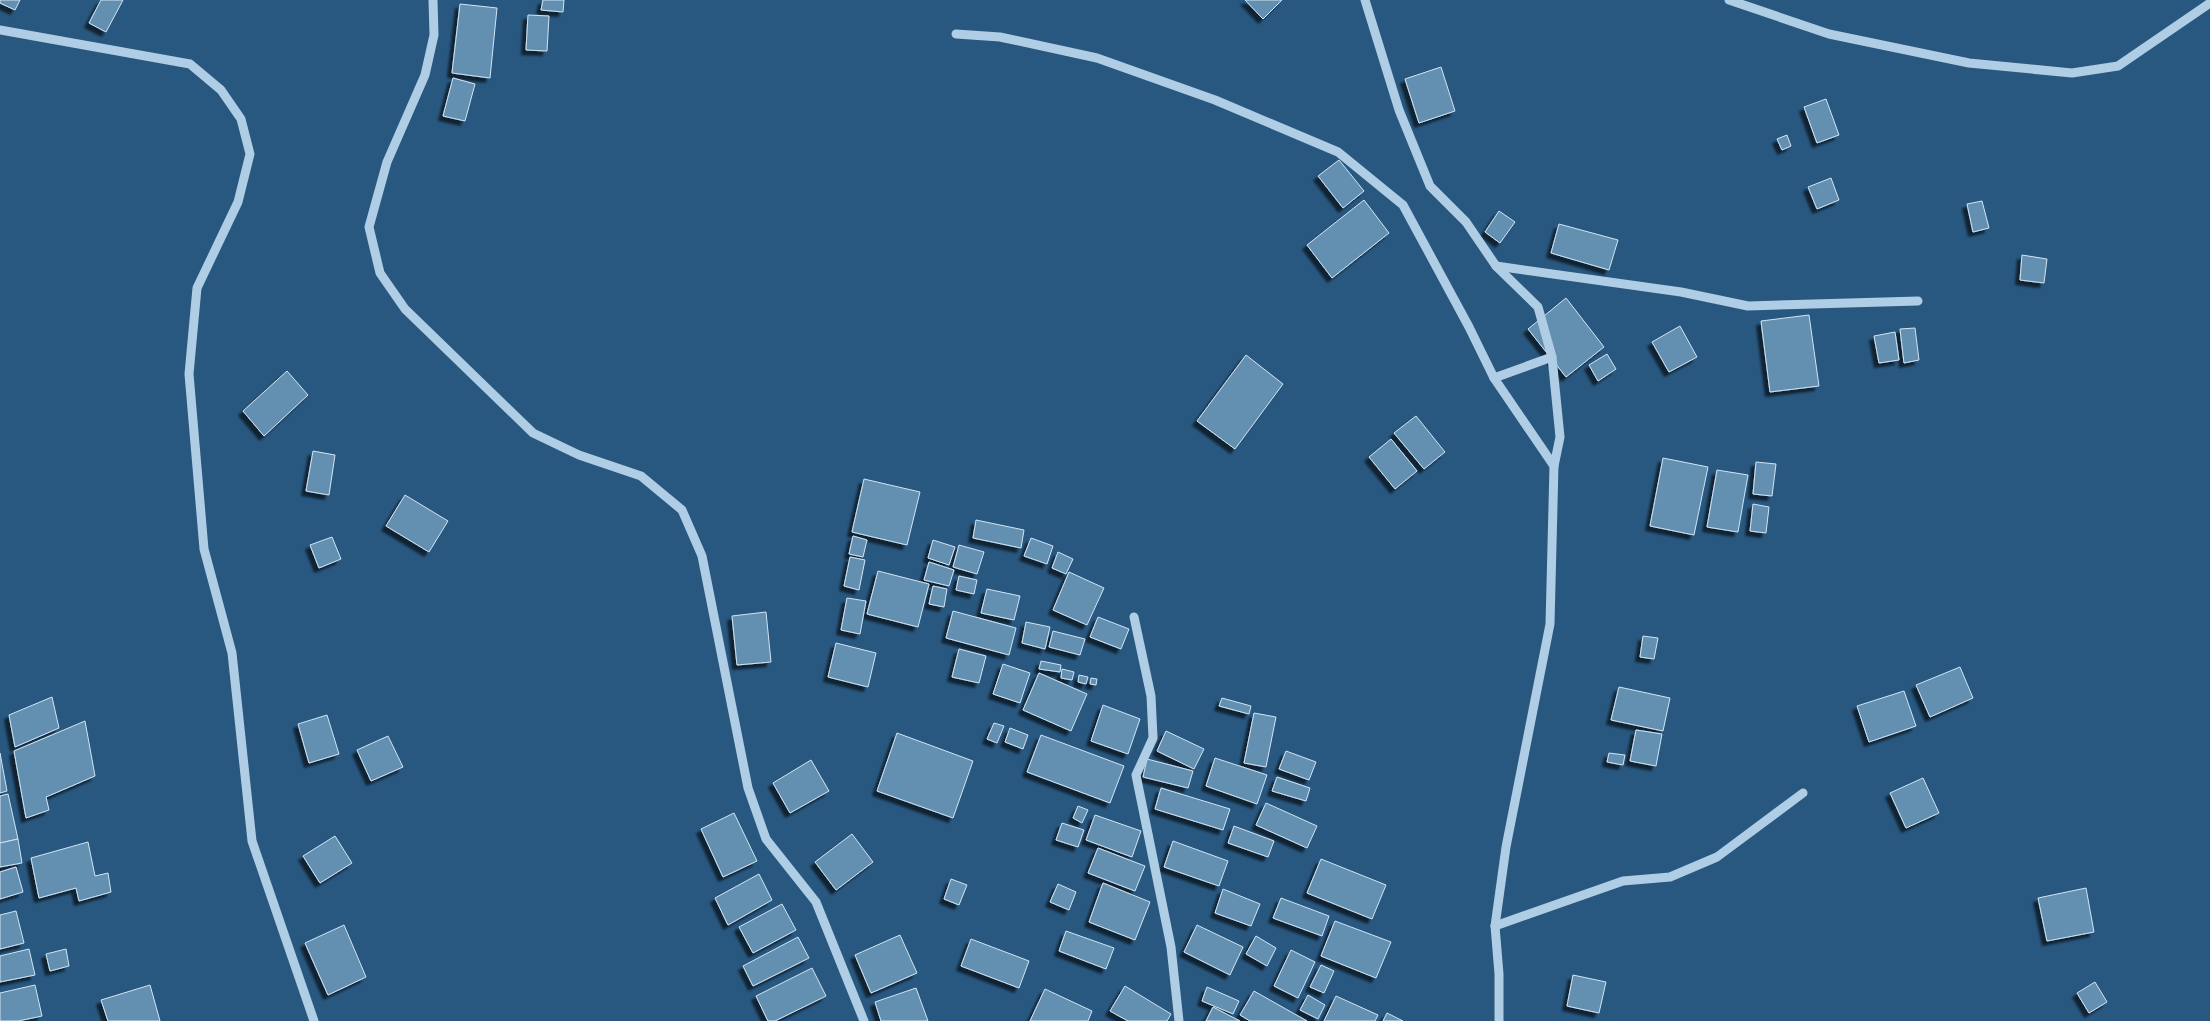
<svg xmlns="http://www.w3.org/2000/svg" width="2210" height="1021" font-family="Roboto,sans-serif">
<style>
.building{fill:#648fb1;stroke:#d1e5f4;filter:url(#shadow)}
.lines{fill:none;stroke-linecap:round;stroke-linejoin:round}
.minor{stroke:#afcde5;stroke-width:9}
</style>
<defs>
<filter id="shadow"><feDropShadow dx="-4.5" dy="4.5" stdDeviation="1" flood-color="#0009"/></filter>
</defs>
<rect width="100%" height="100%" fill="#28577f"/>
<!-- building -->
<g class="building">
<path d="M0 0H20L15 10 0 3Z"/>
<path d="M101 0H123L106 32 89 23Z"/>
<path d="M543 0H564L563 12 541 10Z"/>
<path d="M1245 0H1282L1263 19Z"/>
<path d="M460 4 497 8 490 78 452 73Z"/>
<path d="M528 15 549 16 547 51 526 50Z"/>
<path d="M1441 67 1455 111 1419 123 1405 79Z"/>
<path d="M453 78 475 84 465 121 443 116Z"/>
<path d="M1826 99 1839 135 1817 143 1804 107Z"/>
<path d="M1787 135 1791 146 1782 150 1777 139Z"/>
<path d="M1339 160 1364 191 1343 208 1318 176Z"/>
<path d="M1831 178 1839 200 1817 209 1808 187Z"/>
<path d="M1364 200 1389 233 1332 278 1307 245Z"/>
<path d="M1982 201 1989 228 1973 232 1967 204Z"/>
<path d="M1499 211 1515 222 1500 243 1485 232Z"/>
<path d="M1559 224 1618 240 1609 270 1551 253Z"/>
<path d="M2022 255 2047 259 2044 283 2020 280Z"/>
<path d="M1566 298 1604 347 1566 377 1528 329Z"/>
<path d="M1809 315 1819 386 1770 392 1761 321Z"/>
<path d="M1680 326 1697 357 1669 372 1652 342Z"/>
<path d="M1915 328 1919 360 1904 363 1900 329Z"/>
<path d="M1895 332 1899 360 1879 363 1874 336Z"/>
<path d="M1607 354 1616 369 1598 381 1589 365Z"/>
<path d="M1246 355 1283 384 1235 449 1197 421Z"/>
<path d="M287 371 308 395 264 436 243 411Z"/>
<path d="M1416 416 1445 452 1424 469 1394 433Z"/>
<path d="M1391 439 1417 471 1395 489 1369 457Z"/>
<path d="M313 451 335 455 329 495 306 491Z"/>
<path d="M1663 458 1708 467 1694 535 1650 526Z"/>
<path d="M1756 462 1776 464 1772 496 1753 494Z"/>
<path d="M1717 470 1748 475 1738 532 1707 527Z"/>
<path d="M864 479 920 492 907 545 852 532Z"/>
<path d="M405 495 448 521 429 552 386 526Z"/>
<path d="M1753 504 1769 507 1766 533 1750 531Z"/>
<path d="M976 520 1024 530 1021 548 973 538Z"/>
<path d="M853 536 867 540 863 557 849 554Z"/>
<path d="M332 537 341 559 319 568 310 545Z"/>
<path d="M1031 538 1053 546 1047 564 1024 556Z"/>
<path d="M933 540 955 547 949 565 928 558Z"/>
<path d="M959 545 984 552 977 574 953 567Z"/>
<path d="M1058 552 1073 559 1066 574 1052 568Z"/>
<path d="M850 557 865 560 859 590 844 586Z"/>
<path d="M929 562 954 570 949 586 924 580Z"/>
<path d="M878 571 929 584 918 627 867 614Z"/>
<path d="M1069 572 1104 588 1087 625 1053 610Z"/>
<path d="M959 576 977 580 974 594 956 590Z"/>
<path d="M933 586 947 589 944 607 929 604Z"/>
<path d="M987 589 1020 596 1014 620 981 613Z"/>
<path d="M847 598 866 601 860 634 841 630Z"/>
<path d="M953 611 1016 628 1009 655 946 638Z"/>
<path d="M766 612 771 662 737 665 732 616Z"/>
<path d="M1098 617 1129 629 1121 649 1090 637Z"/>
<path d="M1026 622 1050 627 1045 649 1022 643Z"/>
<path d="M1053 631 1085 639 1080 655 1049 647Z"/>
<path d="M1643 636 1658 638 1654 659 1640 657Z"/>
<path d="M836 643 876 653 868 687 828 677Z"/>
<path d="M959 649 986 656 979 683 952 677Z"/>
<path d="M1041 661 1061 665 1060 672 1039 669Z"/>
<path d="M1003 664 1030 673 1020 703 993 694Z"/>
<path d="M1960 667 1973 698 1930 717 1916 685Z"/>
<path d="M1062 669 1074 672 1072 680 1061 678Z"/>
<path d="M1039 673 1087 694 1071 731 1023 710Z"/>
<path d="M1079 675 1088 677 1086 684 1078 682Z"/>
<path d="M1091 678 1097 679 1096 685 1090 684Z"/>
<path d="M1619 687 1670 698 1663 731 1611 720Z"/>
<path d="M1904 691 1916 726 1869 742 1857 706Z"/>
<path d="M52 697 59 728 15 747 9 715Z"/>
<path d="M1222 698 1251 706 1249 714 1219 706Z"/>
<path d="M1103 705 1140 719 1128 754 1091 741Z"/>
<path d="M1254 713 1276 717 1266 767 1244 763Z"/>
<path d="M327 715 339 754 309 763 298 724Z"/>
<path d="M85 721 95 776 46 797 49 810 26 818 14 751Z"/>
<path d="M994 723 1004 726 997 743 987 739Z"/>
<path d="M1010 728 1028 735 1023 749 1005 742Z"/>
<path d="M1636 730 1662 734 1656 766 1630 761Z"/>
<path d="M1166 731 1204 749 1194 769 1157 751Z"/>
<path d="M897 733 973 761 953 818 877 791Z"/>
<path d="M1041 735 1124 766 1110 803 1027 772Z"/>
<path d="M388 736 403 767 371 781 357 750Z"/>
<path d="M1286 751 1316 762 1309 780 1279 769Z"/>
<path d="M0 753 7 791 0 793Z"/>
<path d="M1609 753 1625 755 1623 765 1607 762Z"/>
<path d="M1215 758 1267 775 1257 804 1206 786Z"/>
<path d="M1147 759 1193 771 1188 788 1143 777Z"/>
<path d="M811 760 829 791 790 813 773 783Z"/>
<path d="M1277 777 1310 788 1306 801 1272 791Z"/>
<path d="M1923 778 1939 813 1906 828 1890 793Z"/>
<path d="M1161 788 1230 809 1223 830 1155 809Z"/>
<path d="M8 794 18 839 0 843V796Z"/>
<path d="M1266 803 1317 826 1307 848 1256 825Z"/>
<path d="M1078 806 1088 810 1082 823 1073 818Z"/>
<path d="M734 813 757 861 723 877 701 829Z"/>
<path d="M1095 815 1141 831 1132 857 1086 840Z"/>
<path d="M1062 823 1084 830 1078 847 1056 840Z"/>
<path d="M1234 826 1274 841 1268 857 1228 843Z"/>
<path d="M852 834 873 862 836 890 815 862Z"/>
<path d="M335 836 352 863 320 883 303 856Z"/>
<path d="M18 839 22 863 0 867V843Z"/>
<path d="M1173 841 1228 861 1219 886 1164 867Z"/>
<path d="M88 842 95 876 108 873 111 892 79 901 76 888 39 898 31 858Z"/>
<path d="M1098 848 1145 866 1135 891 1088 873Z"/>
<path d="M1321 859 1386 885 1372 919 1307 893Z"/>
<path d="M16 867 23 892 0 899V872Z"/>
<path d="M759 874 772 900 728 925 715 898Z"/>
<path d="M951 879 967 885 959 905 944 899Z"/>
<path d="M1103 883 1150 902 1135 940 1089 922Z"/>
<path d="M1058 884 1076 892 1069 910 1050 902Z"/>
<path d="M2086 888 2094 932 2047 941 2038 898Z"/>
<path d="M1223 889 1260 904 1251 926 1215 913Z"/>
<path d="M1281 898 1329 916 1322 936 1273 918Z"/>
<path d="M782 904 796 930 753 953 739 927Z"/>
<path d="M16 911 24 943 0 949V915Z"/>
<path d="M1335 921 1391 942 1376 978 1321 956Z"/>
<path d="M344 925 366 977 328 995 305 943Z"/>
<path d="M1197 925 1243 947 1230 975 1184 952Z"/>
<path d="M1066 931 1114 948 1106 969 1059 951Z"/>
<path d="M900 935 917 973 871 993 855 955Z"/>
<path d="M1256 936 1276 948 1267 966 1246 954Z"/>
<path d="M798 937 809 958 753 986 743 966Z"/>
<path d="M971 939 1029 961 1019 988 961 966Z"/>
<path d="M29 949 35 975 0 982V956Z"/>
<path d="M66 949 69 966 50 971 46 954Z"/>
<path d="M1291 950 1315 962 1298 998 1274 986Z"/>
<path d="M1321 965 1334 971 1324 993 1310 987Z"/>
<path d="M812 968 826 996 775 1021H768L756 996Z"/>
<path d="M1573 975 1606 982 1599 1013 1567 1006Z"/>
<path d="M2095 982 2107 1002 2089 1013 2077 993Z"/>
<path d="M35 985 42 1016 18 1021H0V993Z"/>
<path d="M150 985 160 1021H108L101 1000Z"/>
<path d="M1125 986 1171 1014 1167 1021H1128L1110 1011Z"/>
<path d="M1207 987 1239 1001 1233 1014 1202 1001Z"/>
<path d="M916 988 928 1021H881L875 1002Z"/>
<path d="M1045 989 1092 1011 1088 1021H1030Z"/>
<path d="M1254 991 1307 1021H1250L1240 1015Z"/>
<path d="M1308 995 1325 1005 1318 1019 1300 1010Z"/>
<path d="M1336 996 1378 1015 1375 1021H1324Z"/>
<path d="M1213 1007 1240 1021H1206Z"/>
<path d="M1387 1013 1403 1021H1383Z"/>
</g>
<g class="lines">
<!-- minor -->
<g class="minor">
<path d="M433 0 434 35 425 75 387 162 369 227 380 273 405 309 533 433 579 455 641 476 682 510 702 556 748 788 766 839 816 902 864 1021"/>
<path d="M1365 0 1399 110 1430 186 1466 222 1496 266 1538 307 1552 357 1560 437 1554 466 1550 624 1506 847 1495 926 1499 974V1021"/>
<path d="M1729 0 1829 34 1969 63 2072 73 2118 66 2210 3"/>
<path d="M0 30 190 64 221 90 241 119 250 154 238 202 197 288 189 374 204 549 232 653 252 841 314 1021"/>
<path d="M956 34 1000 37 1097 58 1215 100 1338 152 1403 205 1469 327 1494 378 1554 466"/>
<path d="M1496 266 1681 292 1748 306 1918 301"/>
<path d="M1494 378 1552 357"/>
<path d="M1134 617 1151 696 1153 738 1136 775 1171 947 1179 1021"/>
<path d="M1495 926 1623 881 1670 877 1717 857 1803 793"/>
</g>
</g>
</svg>
